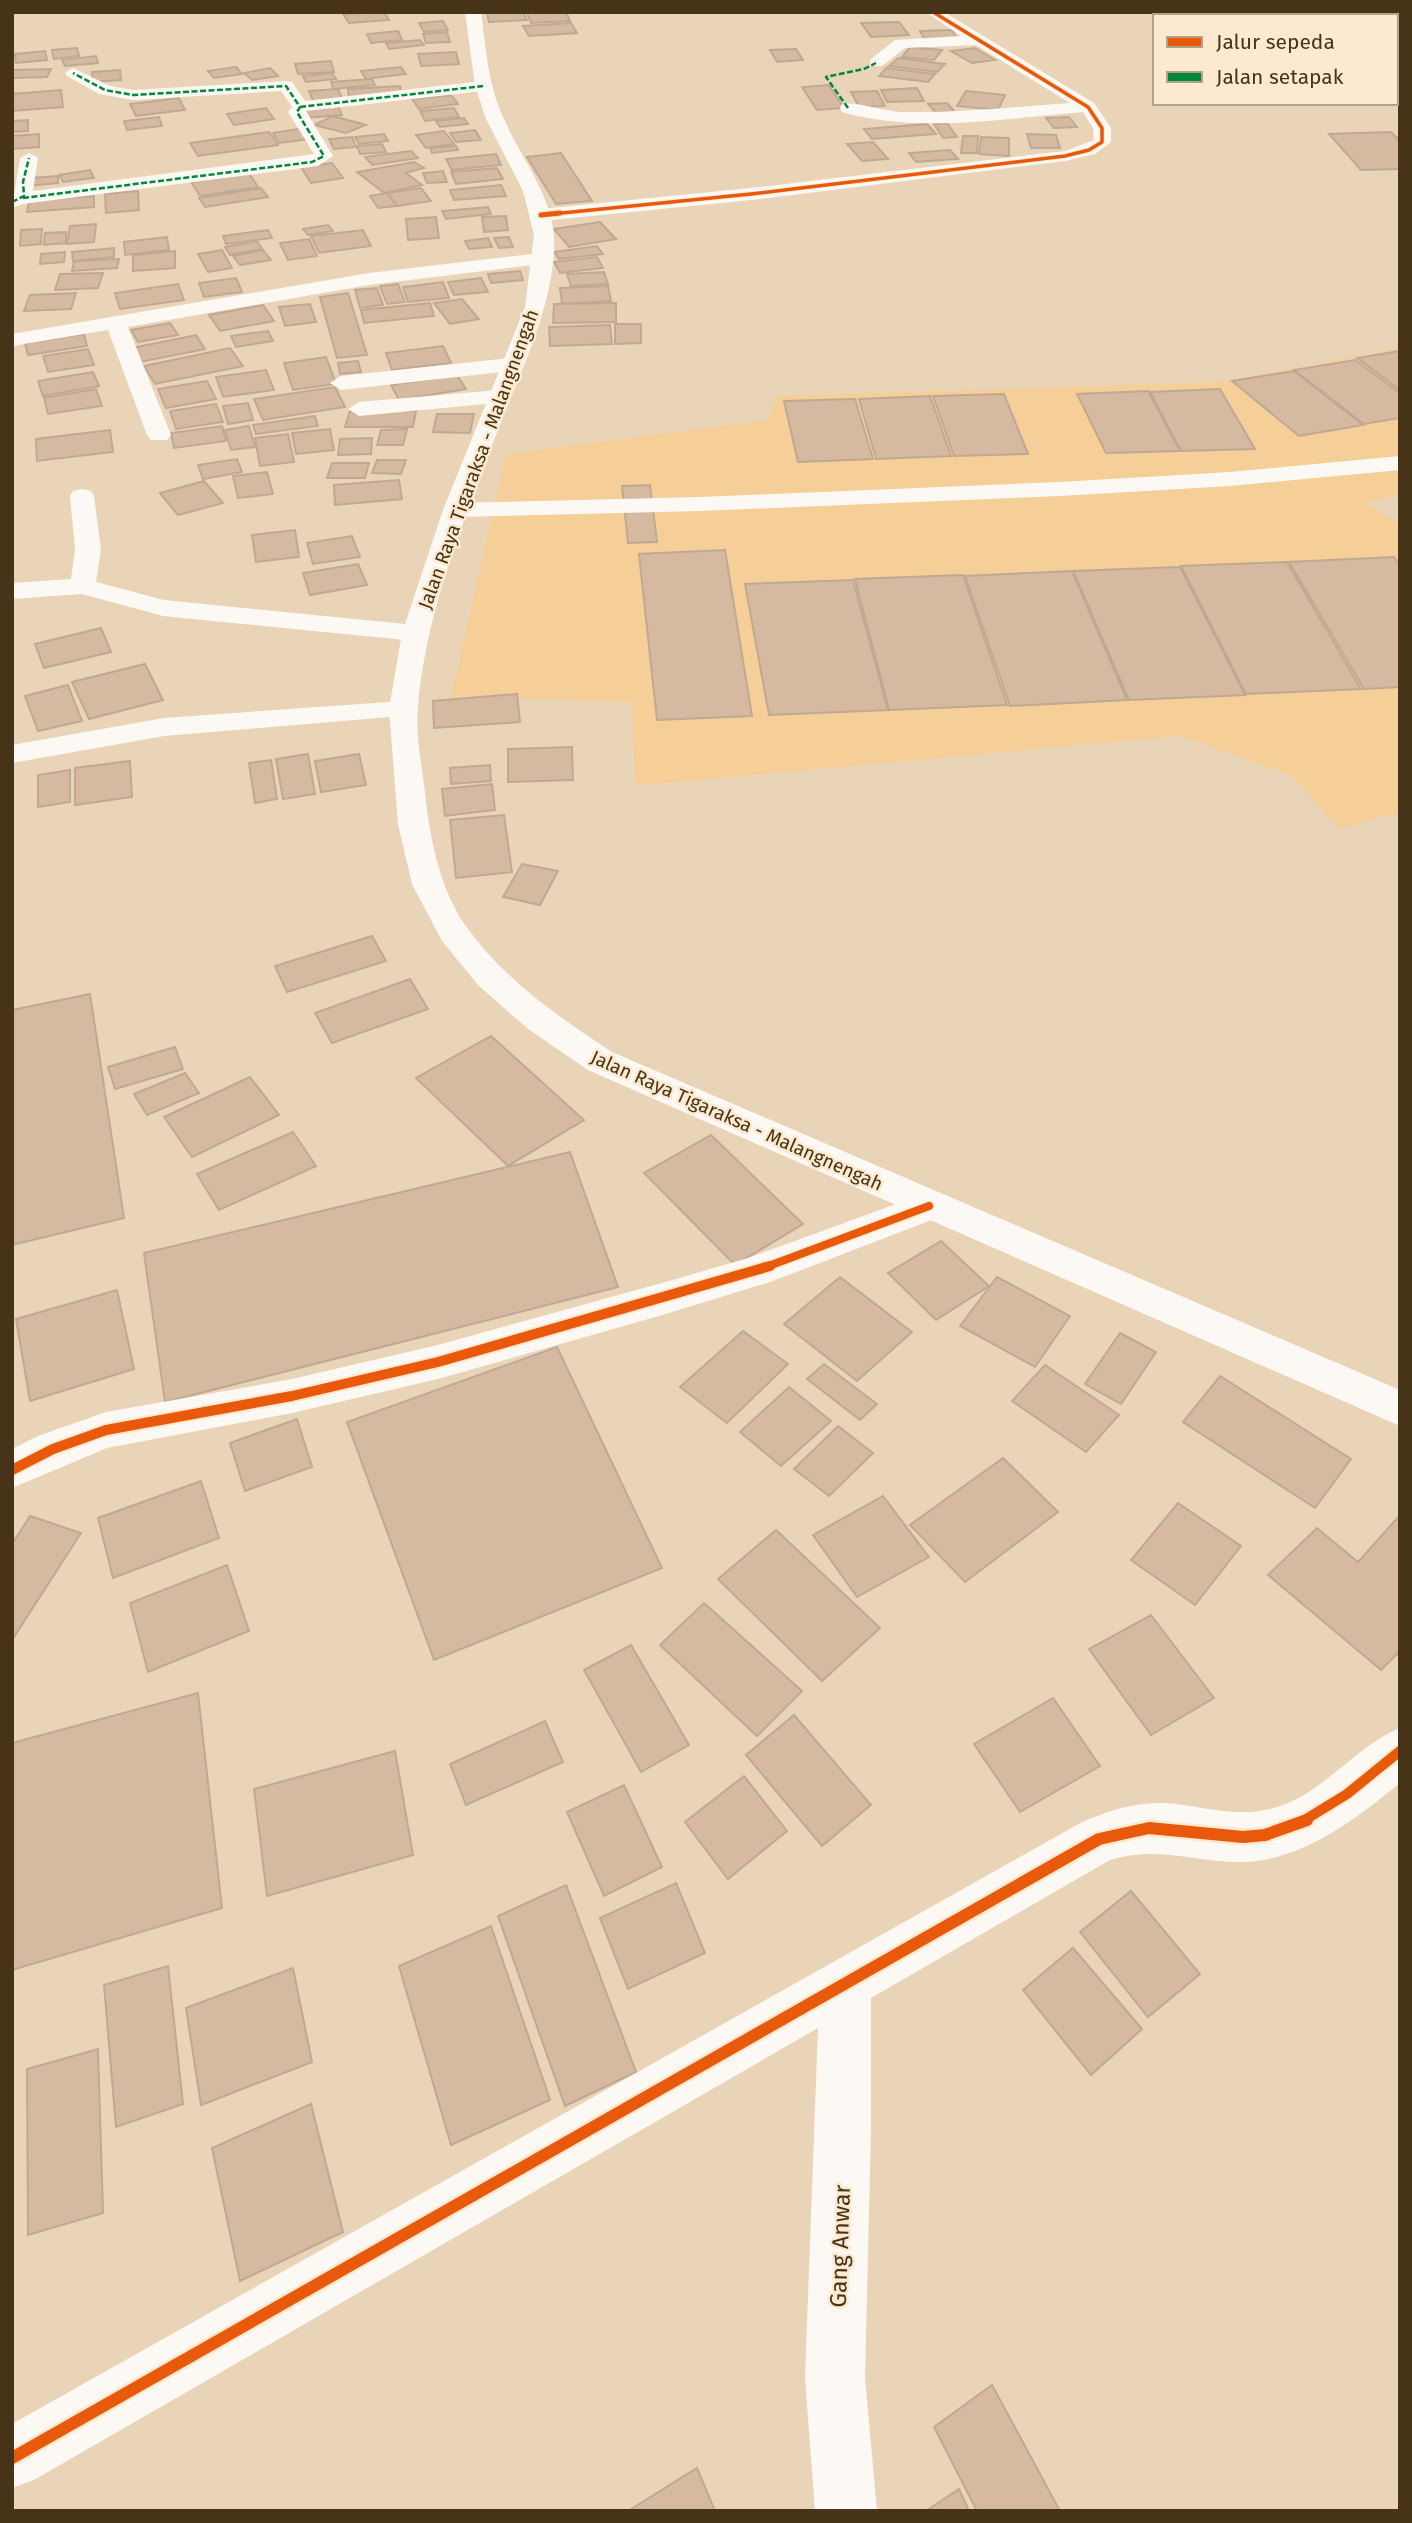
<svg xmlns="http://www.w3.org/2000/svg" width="1412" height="2523" font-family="'Fira Sans',sans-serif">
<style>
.built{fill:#f5ce98}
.building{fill:#d5baa1;stroke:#bfa993;stroke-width:2}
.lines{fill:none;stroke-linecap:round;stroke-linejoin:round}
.minor{fill:#fcf9f4;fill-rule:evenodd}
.major{fill:#fcf9f4;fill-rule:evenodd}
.quiet{stroke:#00873e;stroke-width:2.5;stroke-dasharray:6 2.5;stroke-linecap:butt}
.cycleway-far4-casing{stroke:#fce9cf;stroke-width:5}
.cycleway-far3-casing{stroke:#fce9cf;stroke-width:8}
.cycleway-far2-casing{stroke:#fce9cf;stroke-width:11}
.cycleway-far1-casing{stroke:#fce9cf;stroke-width:14}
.cycleway-casing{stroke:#fce9cf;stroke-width:17}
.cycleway-far4{stroke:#e8590c;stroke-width:3.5}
.cycleway-far3{stroke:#e8590c;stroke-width:5}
.cycleway-far2{stroke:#e8590c;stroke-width:8}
.cycleway-far1{stroke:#e8590c;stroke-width:10}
.cycleway{stroke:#e8590c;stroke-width:12}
.labels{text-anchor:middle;stroke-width:5;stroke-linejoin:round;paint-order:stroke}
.street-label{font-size:19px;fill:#473418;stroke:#fce9cf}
.near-street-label{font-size:23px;fill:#473418;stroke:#fce9cf}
</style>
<rect width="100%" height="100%" fill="#ead4b8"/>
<!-- built -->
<path class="built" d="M1400 348V495L1365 503 1400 525V812L1339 829 1293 776 1181 736 635 786 632 702 451 697 506 454 768 420 777 396 1223 382Z"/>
<!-- building -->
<g class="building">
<path d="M384 12 389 20 349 23 343 14Z"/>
<path d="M523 12 527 20 489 22 487 13Z"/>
<path d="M566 12 570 21 531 23 527 13Z"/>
<path d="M443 21 448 30 424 32 419 23Z"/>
<path d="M899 22 909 35 871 37 861 23Z"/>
<path d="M571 23 577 33 529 36 523 26Z"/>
<path d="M952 30 958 40H925L920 31Z"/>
<path d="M398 31 402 40 371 43 367 34Z"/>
<path d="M447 32 450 42 426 43 423 34Z"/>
<path d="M420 40 424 45 389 49 386 43Z"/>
<path d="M910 47 942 50 934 60 902 57Z"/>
<path d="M77 48 79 56 54 59 52 50Z"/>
<path d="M975 48 995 60 972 63 951 51Z"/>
<path d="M796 49 803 60 777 62 770 50Z"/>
<path d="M45 51 47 60 16 63 15 54Z"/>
<path d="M456 52 459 64 421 66 418 54Z"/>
<path d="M96 56 98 63 65 66 62 60Z"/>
<path d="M898 58 945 64 937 72 889 66Z"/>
<path d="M331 61 334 72 298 74 295 64Z"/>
<path d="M236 67 242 74 214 78 208 71Z"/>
<path d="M401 67 406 74 366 79 361 71Z"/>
<path d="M270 68 278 76 252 80 244 73Z"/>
<path d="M886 68 935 74 928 82 879 76Z"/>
<path d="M51 69 47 77 12 78V70Z"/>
<path d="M120 70 121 80 93 82 92 72Z"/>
<path d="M332 73 336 79 306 82 303 76Z"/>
<path d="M372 79 375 85 333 89 331 82Z"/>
<path d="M829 85 844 108 817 110 802 87Z"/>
<path d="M400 86 402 95 349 98 348 89Z"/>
<path d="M917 88 924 101 887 102 881 90Z"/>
<path d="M338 89 343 100 314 103 309 91Z"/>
<path d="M61 90 63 107 12 111V94Z"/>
<path d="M877 91 885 106 859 107 851 92Z"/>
<path d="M966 91 1005 95 998 110 957 106Z"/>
<path d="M451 95 458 104 419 109 412 99Z"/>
<path d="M179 98 185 110 136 116 130 104Z"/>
<path d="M947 103 955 112 936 113 928 104Z"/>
<path d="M338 106 342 115 305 118 301 110Z"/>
<path d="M266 108 274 119 234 125 227 114Z"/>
<path d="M454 108 459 117 425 121 420 111Z"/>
<path d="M333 116 366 125 346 133 314 125Z"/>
<path d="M159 117 162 126 127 130 124 121Z"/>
<path d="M1069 117 1077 127 1054 128 1046 118Z"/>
<path d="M464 118 468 124 440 127 436 121Z"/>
<path d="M28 120V131L12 132V121Z"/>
<path d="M947 123 957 137 943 138 934 124Z"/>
<path d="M927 124 936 134 872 139 864 129Z"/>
<path d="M304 128 310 139 279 143 273 133Z"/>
<path d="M475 130 481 140 456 142 450 133Z"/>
<path d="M444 131 454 144 426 148 416 135Z"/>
<path d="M269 132 278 145 198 156 190 143Z"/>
<path d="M1391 132 1400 141V169L1361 170 1329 134Z"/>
<path d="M39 134V147L12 149V136Z"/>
<path d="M384 134 388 141 359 144 355 137Z"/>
<path d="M1027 134 1056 135 1060 148H1031Z"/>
<path d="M963 136H978L977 153H961Z"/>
<path d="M352 137 356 147 334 149 329 139Z"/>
<path d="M981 137 1009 138V156L979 154Z"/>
<path d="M873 142 888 159 862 161 847 144Z"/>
<path d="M382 144 386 152 360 154 357 146Z"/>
<path d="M456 146 458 150 432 153 430 148Z"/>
<path d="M950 150 958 159 916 162 909 153Z"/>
<path d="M411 151 418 158 372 165 365 157Z"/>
<path d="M561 153 592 201 556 204 527 157Z"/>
<path d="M496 154 501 165 452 170 446 159Z"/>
<path d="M414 162 424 168 406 173 422 185 384 193 357 172Z"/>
<path d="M332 163 343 178 311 183 301 167Z"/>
<path d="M497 168 503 179 456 184 451 172Z"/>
<path d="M90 170 94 178 63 182 59 175Z"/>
<path d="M443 171 447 182 427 183 423 173Z"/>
<path d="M249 173 258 187 200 196 191 182Z"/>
<path d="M58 176V183L28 186 29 178Z"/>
<path d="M501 185 506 196 454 200 450 190Z"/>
<path d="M261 188 268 197 205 207 199 198Z"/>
<path d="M421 188 431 201 397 206 387 193Z"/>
<path d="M138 191 139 210 106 213 105 194Z"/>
<path d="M387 193 397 206 378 208 370 196Z"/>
<path d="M94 196V207L27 212 29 201Z"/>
<path d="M488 207 491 214 446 219 442 211Z"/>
<path d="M506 216 508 230 484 232 482 217Z"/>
<path d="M436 217 439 238 408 240 406 219Z"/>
<path d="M600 222 616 239 569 247 554 229Z"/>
<path d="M96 224 94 242 67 244 70 226Z"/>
<path d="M328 225 333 231 308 235 303 229Z"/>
<path d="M42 229 41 244 20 246 21 230Z"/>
<path d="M268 230 272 238 226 244 223 236Z"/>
<path d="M363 230 371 246 319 253 311 236Z"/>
<path d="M66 232V243L44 245 45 233Z"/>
<path d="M167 237 169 250 125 255 124 242Z"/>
<path d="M509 237 513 247 499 248 494 238Z"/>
<path d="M488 238 492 247 469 249 465 241Z"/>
<path d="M309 239 317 256 288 260 280 243Z"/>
<path d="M257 241 262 249 230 255 225 247Z"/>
<path d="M597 246 603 254 559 259 554 252Z"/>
<path d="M114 248V257L73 261 72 252Z"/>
<path d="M222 250 232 268 208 272 198 254Z"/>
<path d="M263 250 271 260 240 265 233 256Z"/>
<path d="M175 251V268L133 271V255Z"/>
<path d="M65 252 64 262 40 264 41 254Z"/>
<path d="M597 257 603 268 560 273 554 262Z"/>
<path d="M119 259 117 268 72 271 74 261Z"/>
<path d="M520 271 523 280 491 283 488 274Z"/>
<path d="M604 272 608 284 571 286 567 274Z"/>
<path d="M103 273 98 288 55 290 60 274Z"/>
<path d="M236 278 242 292 204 297 199 283Z"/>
<path d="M481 278 488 292 454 295 448 282Z"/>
<path d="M443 282 449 298 408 302 403 287Z"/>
<path d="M178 284 184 300 120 309 115 293Z"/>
<path d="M398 284 405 302 387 304 380 286Z"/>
<path d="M608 286 611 301 562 304 560 288Z"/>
<path d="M377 288 383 305 360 308 355 290Z"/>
<path d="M76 293 71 309 24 311 30 295Z"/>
<path d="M348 293 367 355 337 358 320 297Z"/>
<path d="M462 299 479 319 450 324 434 303Z"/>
<path d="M430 303 434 316 364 323 361 310Z"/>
<path d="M616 303V322L553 323 554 304Z"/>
<path d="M310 304 316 322 285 326 279 307Z"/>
<path d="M263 305 274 321 220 331 209 315Z"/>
<path d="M170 323 178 335 138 342 131 330Z"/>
<path d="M615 324H641V343L615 344Z"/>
<path d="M610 325 612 344 550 346 549 327Z"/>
<path d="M268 331 273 341 236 347 231 336Z"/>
<path d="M84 334 87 346 28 355 25 343Z"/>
<path d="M196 335 205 349 140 362 132 348Z"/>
<path d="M443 346 451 363 392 370 386 353Z"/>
<path d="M230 348 243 366 155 384 144 366Z"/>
<path d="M88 349 94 365 48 372 43 356Z"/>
<path d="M1400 351V390L1357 358Z"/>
<path d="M326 357 336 384 293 390 284 363Z"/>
<path d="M1355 360 1400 393V418L1364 424 1294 370Z"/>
<path d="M358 361 361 372 340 374 338 363Z"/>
<path d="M266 370 274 390 223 397 216 377Z"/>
<path d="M1294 371 1363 425 1299 436 1232 381Z"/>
<path d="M93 372 99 386 43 396 38 381Z"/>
<path d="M457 375 466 389 399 400 391 385Z"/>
<path d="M207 381 216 399 166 408 158 389Z"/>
<path d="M335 387 345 407 263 420 254 399Z"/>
<path d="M96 389 102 406 48 414 44 398Z"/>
<path d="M1220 389 1255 449 1181 451 1150 392Z"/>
<path d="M1148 391 1180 451 1106 453 1077 394Z"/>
<path d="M1004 394 1028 454 954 456 933 396Z"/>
<path d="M930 396 951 456 876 459 859 399Z"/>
<path d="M855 399 873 459 798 462 784 401Z"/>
<path d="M248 403 253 420 228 424 223 406Z"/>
<path d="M216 404 223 422 176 429 170 411Z"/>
<path d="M350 411H416L413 427H345Z"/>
<path d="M437 414H474L470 433 433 432Z"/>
<path d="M315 416 318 426 256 434 253 425Z"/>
<path d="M222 426 226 441 174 448 171 433Z"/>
<path d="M249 426 255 447 231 450 225 430Z"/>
<path d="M330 429 334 450 296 454 292 433Z"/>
<path d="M407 429 403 445H377L381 430Z"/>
<path d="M110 430 113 452 37 461 36 439Z"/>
<path d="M288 434 294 462 260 466 255 438Z"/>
<path d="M372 438 371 454 338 455 340 439Z"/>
<path d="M237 459 242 472 203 479 198 465Z"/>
<path d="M377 460H406L401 474 372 473Z"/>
<path d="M332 463H369L365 478H327Z"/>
<path d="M267 472 273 494 238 498 233 476Z"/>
<path d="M399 480 402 499 335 505 334 485Z"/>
<path d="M204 481 223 503 178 515 160 493Z"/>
<path d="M650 485 657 542 628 543 622 486Z"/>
<path d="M295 530 299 557 256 562 252 535Z"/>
<path d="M352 536 360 557 313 564 307 543Z"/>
<path d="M725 550 752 716 657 720 639 554Z"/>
<path d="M1394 557 1400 565V687L1364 689 1289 562Z"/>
<path d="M1287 562 1361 689 1246 694 1181 566Z"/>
<path d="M358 564 367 585 310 595 303 573Z"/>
<path d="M1180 567 1245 695 1129 700 1073 571Z"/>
<path d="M1072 571 1127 700 1010 706 965 576Z"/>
<path d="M963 575 1007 705 889 710 855 579Z"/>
<path d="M853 580 888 710 769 715 745 584Z"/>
<path d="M101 628 111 652 44 668 35 644Z"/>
<path d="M145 664 163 700 89 719 72 682Z"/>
<path d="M68 685 82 721 38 731 25 696Z"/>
<path d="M517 694 520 722 434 728 433 701Z"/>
<path d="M572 747 573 780 508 782V749Z"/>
<path d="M308 754 315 794 283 799 276 759Z"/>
<path d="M359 754 366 785 321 792 315 761Z"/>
<path d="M271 760 277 799 255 803 249 763Z"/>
<path d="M130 761 132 797 75 805V768Z"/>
<path d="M490 765 491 781 451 784 450 768Z"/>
<path d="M70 770V802L38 807V775Z"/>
<path d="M492 784 495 810 445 816 442 789Z"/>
<path d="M504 815 512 872 456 878 450 820Z"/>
<path d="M522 864 558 871 540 905 503 897Z"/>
<path d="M372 936 386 961 287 992 275 966Z"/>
<path d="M410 979 428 1009 332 1043 315 1013Z"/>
<path d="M90 994 124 1218 12 1245V1010Z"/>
<path d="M491 1036 584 1120 508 1166 416 1078Z"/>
<path d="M175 1047 183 1069 115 1089 108 1067Z"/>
<path d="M185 1073 199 1093 147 1115 134 1094Z"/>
<path d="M250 1077 279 1115 192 1157 164 1117Z"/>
<path d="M293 1132 316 1166 219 1210 197 1174Z"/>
<path d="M711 1135 803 1224 735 1265 644 1173Z"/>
<path d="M570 1152 618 1287 165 1402 144 1253Z"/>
<path d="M941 1241 989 1286 936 1320 888 1273Z"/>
<path d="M840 1277 912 1332 857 1381 784 1324Z"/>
<path d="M997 1277 1070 1316 1035 1367 960 1326Z"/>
<path d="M117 1290 134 1369 30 1401 16 1319Z"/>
<path d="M743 1331 788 1364 727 1423 680 1387Z"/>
<path d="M1120 1333 1156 1352 1121 1404 1085 1384Z"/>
<path d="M557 1347 662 1568 434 1660 347 1422Z"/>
<path d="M824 1364 877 1404 860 1420 807 1379Z"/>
<path d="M1045 1365 1119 1415 1086 1452 1012 1401Z"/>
<path d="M1220 1376 1351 1459 1315 1508 1183 1422Z"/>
<path d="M789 1387 831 1421 781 1466 740 1432Z"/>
<path d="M297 1419 312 1467 245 1491 230 1443Z"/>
<path d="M838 1426 873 1453 829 1496 794 1469Z"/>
<path d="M1003 1458 1058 1512 965 1582 910 1525Z"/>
<path d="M201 1481 219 1538 113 1578 98 1518Z"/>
<path d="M883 1496 929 1557 857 1597 813 1535Z"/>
<path d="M1178 1503 1241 1546 1195 1605 1131 1560Z"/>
<path d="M1400 1515V1651L1381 1670 1268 1575 1317 1528 1358 1562Z"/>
<path d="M30 1516 81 1533 12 1640V1544Z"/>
<path d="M776 1530 880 1628 822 1681 718 1579Z"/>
<path d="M227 1565 249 1631 148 1672 130 1603Z"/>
<path d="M704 1603 802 1691 757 1736 660 1645Z"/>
<path d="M1151 1615 1214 1698 1151 1735 1089 1649Z"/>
<path d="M631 1645 689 1745 641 1772 584 1670Z"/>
<path d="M198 1693 222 1908 12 1970V1743Z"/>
<path d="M1053 1698 1100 1766 1020 1812 974 1744Z"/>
<path d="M794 1715 871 1805 822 1846 746 1755Z"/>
<path d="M545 1721 563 1762 466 1805 450 1764Z"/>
<path d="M395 1751 413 1855 267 1896 254 1789Z"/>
<path d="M744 1776 787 1831 728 1879 685 1822Z"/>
<path d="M624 1785 662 1867 604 1896 567 1812Z"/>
<path d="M676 1883 705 1953 628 1989 600 1918Z"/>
<path d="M566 1885 636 2072 565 2106 498 1916Z"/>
<path d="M1131 1891 1200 1974 1148 2017 1080 1932Z"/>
<path d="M491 1926 550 2100 451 2145 399 1966Z"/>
<path d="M1073 1948 1142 2029 1091 2075 1023 1990Z"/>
<path d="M168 1966 183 2104 116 2127 104 1985Z"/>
<path d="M293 1968 312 2062 201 2105 186 2008Z"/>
<path d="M98 2049 103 2213 28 2235 27 2069Z"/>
<path d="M311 2104 343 2232 240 2281 212 2148Z"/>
<path d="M992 2385 1060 2511H977L934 2427Z"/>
<path d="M697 2468 715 2511H628Z"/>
<path d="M959 2489 969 2511H926Z"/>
</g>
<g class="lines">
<!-- minor -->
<g class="minor">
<path d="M926 12H944L1094 103 1111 128V142L1095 154 1065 161 751 200 541 221 532 215 541 209 751 188 1065 151 1094 140 1093 128 1083 112C1005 118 919 134 842 112L840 108 842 104C856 101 884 111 901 112 958 113 1014 107 1070 103L976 45 905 48 882 66H870V60L895 40 961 36Z"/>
<path d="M73 68 110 86 133 90 286 81 292 82 305 101 483 81 491 86 483 91 306 111 333 156 318 166 23 204 12 208 20 158 29 153 38 158 33 191 314 154 288 112 292 107 281 91 133 100 99 94 67 76 65 73Z"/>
<path d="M541 253 551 259 548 263 369 285 128 327 171 435 167 440H151L147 435 108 330 12 346V334L369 273Z"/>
<path d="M511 358 519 360 522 365 519 370 341 390 330 383 341 376Z"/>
<path d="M498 390 509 397 506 402 359 416 348 409 359 402Z"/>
<path d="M1400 456V470L1230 486 1060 496 700 511 455 517 446 515 443 510 446 505 455 503 700 497 1060 482 1230 472Z"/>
<path d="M82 489 91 491 94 496 101 550 96 582 164 600 415 625 424 627 428 633 424 639 415 641 163 616 82 594 12 599V583L71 579 75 550 70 496 73 491Z"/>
<path d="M403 701 413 703 417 709 413 715 164 736 12 763V745L164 718Z"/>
<path d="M929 1192 942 1196 948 1206 942 1216 770 1282 669 1313 438 1379 292 1413 107 1448 12 1488V1449L38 1436 106 1412 292 1379 438 1345 669 1281 748 1258Z"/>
<path d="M1400 1728V1783C1356 1819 1303 1860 1244 1862 1195 1863 1160 1845 1110 1860L871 1998V2130L865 2378 877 2511H815L805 2378 818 2028 34 2480 12 2488V2424L1082 1822C1108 1811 1135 1802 1164 1803 1198 1805 1231 1817 1265 1810 1320 1800 1351 1748 1400 1728Z"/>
</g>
<!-- major -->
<path class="major" d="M465 12H481C486 49 488 85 504 119 520 156 551 194 554 236 557 300 519 375 496 435 463 522 426 612 418 706 415 734 422 765 425 793 430 839 440 891 468 929 506 981 559 1017 612 1052L1400 1390V1426L588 1070 528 1029 478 985 442 941 412 884 398 824 389 709 402 633 443 510 525 307 534 235 523 191 486 119 475 86Z"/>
<!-- quiet -->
<g class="quiet">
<path d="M300 107 483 86"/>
<path d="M848 108 826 77 864 69 876 63"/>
<path d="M23 198 312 162 324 156 297 112 300 107 286 86 133 95 105 90 73 73"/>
<path d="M12 202 24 196 23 182 29 158"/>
</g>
<!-- cycleway-far4 casing -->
<g class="cycleway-far4-casing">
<path id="cycleway-far4" d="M542 215 751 194 1065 156 1089 150 1102 142V128L1088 107 933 12"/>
</g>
<!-- cycleway-far3 casing -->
<g class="cycleway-far3-casing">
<path id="cycleway-far3" d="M541 215 560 213"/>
</g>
<!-- cycleway-far2 casing -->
<g class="cycleway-far2-casing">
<path id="cycleway-far2" d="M766 1267 929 1206"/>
</g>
<!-- cycleway-far1 casing -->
<g class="cycleway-far1-casing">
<g id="cycleway-far1">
<path d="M12 1470 53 1449 106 1430 292 1396 438 1362 770 1266"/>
<path d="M1303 1821 1347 1794 1400 1751"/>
</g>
</g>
<!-- cycleway casing -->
<g class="cycleway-casing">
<path id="cycleway" d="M12 2458 1099 1839 1149 1828 1243 1837 1265 1835 1307 1820"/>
</g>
<!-- cycleway-far4 -->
<use href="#cycleway-far4" class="cycleway-far4"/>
<!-- cycleway-far3 -->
<use href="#cycleway-far3" class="cycleway-far3"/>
<!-- cycleway-far2 -->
<use href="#cycleway-far2" class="cycleway-far2"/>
<!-- cycleway-far1 -->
<use href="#cycleway-far1" class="cycleway-far1"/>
<!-- cycleway -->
<use href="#cycleway" class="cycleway"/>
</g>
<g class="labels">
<!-- street labels -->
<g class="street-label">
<text transform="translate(478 459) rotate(-70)" y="7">Jalan Raya Tigaraksa - Malangnengah</text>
<text transform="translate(737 1120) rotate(24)" y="7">Jalan Raya Tigaraksa - Malangnengah</text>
</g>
<!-- near-street labels -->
<g class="near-street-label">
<text transform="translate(840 2246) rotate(-88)" y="8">Gang Anwar</text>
</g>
</g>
<!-- border -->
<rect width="1412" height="2523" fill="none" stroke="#473418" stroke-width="28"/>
<!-- legend -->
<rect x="1153" y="14" width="245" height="91" fill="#fce9cf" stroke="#b4a186" stroke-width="2"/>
<rect x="1167" y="37" width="35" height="10" fill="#e8590c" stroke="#b4a186" stroke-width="2"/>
<text x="1216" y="49" font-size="21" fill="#473418">Jalur sepeda</text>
<rect x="1167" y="72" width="35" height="10" fill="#00873e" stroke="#b4a186" stroke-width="2"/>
<text x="1216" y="84" font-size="21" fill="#473418">Jalan setapak</text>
</svg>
